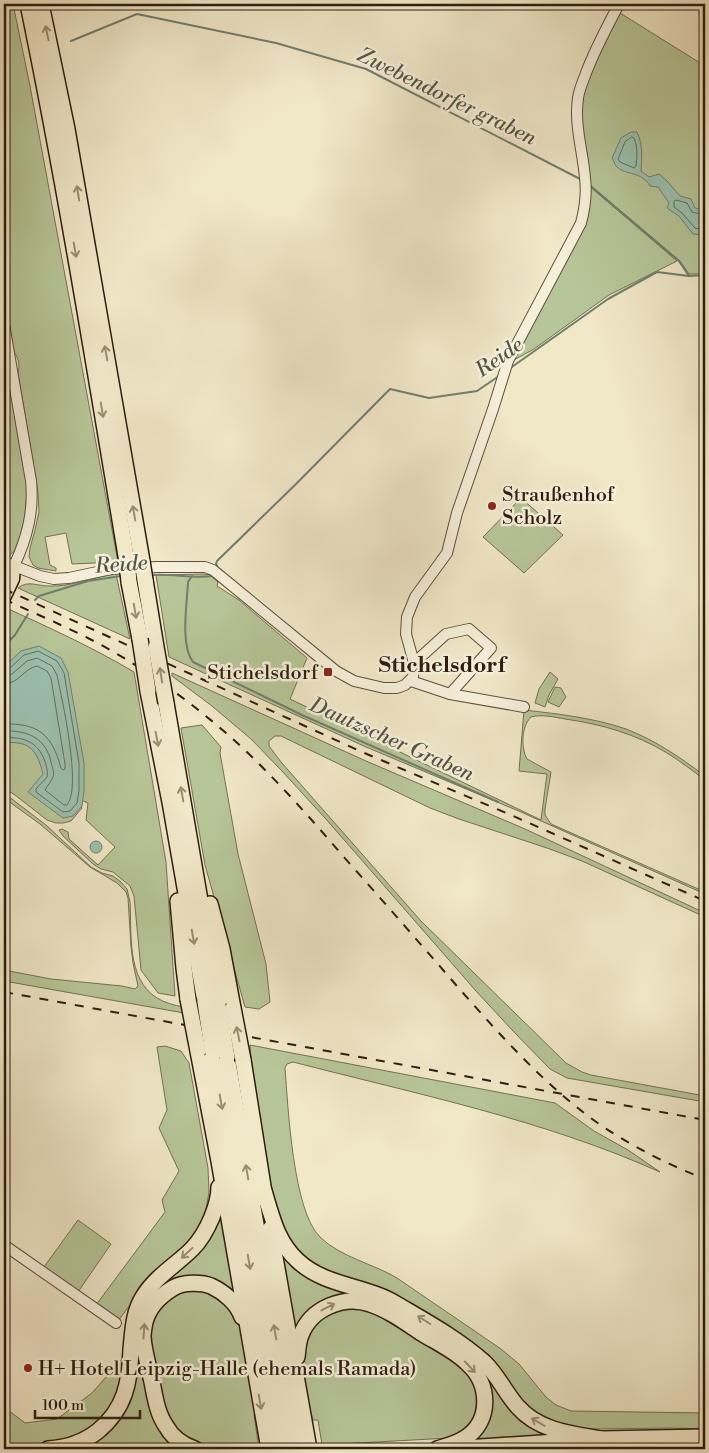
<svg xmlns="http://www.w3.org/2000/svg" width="709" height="1453" font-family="'Libre Bodoni',serif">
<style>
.green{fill:#b7c698;stroke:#727253}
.water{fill:#9cc1af;stroke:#707f6f}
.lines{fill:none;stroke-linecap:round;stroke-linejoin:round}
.shore{stroke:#646f5e;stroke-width:1}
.stream{stroke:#707f6f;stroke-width:2}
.minor-casing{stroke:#5e503c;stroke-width:12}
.major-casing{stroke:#2d1d0e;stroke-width:15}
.highway-casing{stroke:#2d1d0e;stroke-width:18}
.minor{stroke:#f6f0db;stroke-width:10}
.major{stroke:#f1e8c8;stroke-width:12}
.highway{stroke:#f1e8c8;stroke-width:15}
.rail{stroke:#2d1d0e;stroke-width:2;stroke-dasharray:9 9;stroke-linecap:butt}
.highway-bridge-casing{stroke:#2d1d0e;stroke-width:18;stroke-linecap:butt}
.highway-bridge{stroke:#f1e8c8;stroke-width:15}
.oneway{stroke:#998d74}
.poi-dot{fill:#8f2418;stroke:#f6f0db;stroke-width:2}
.labels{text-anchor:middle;stroke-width:5;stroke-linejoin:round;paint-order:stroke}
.poi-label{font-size:20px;fill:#2d1d0e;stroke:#f6f0db;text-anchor:start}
.water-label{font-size:21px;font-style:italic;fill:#545646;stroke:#f6f0db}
.quarter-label{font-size:22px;font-weight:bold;fill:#2d1d0e;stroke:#f6f0db}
</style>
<rect width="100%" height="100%" fill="#f1e8c8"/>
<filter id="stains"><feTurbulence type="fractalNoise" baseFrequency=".004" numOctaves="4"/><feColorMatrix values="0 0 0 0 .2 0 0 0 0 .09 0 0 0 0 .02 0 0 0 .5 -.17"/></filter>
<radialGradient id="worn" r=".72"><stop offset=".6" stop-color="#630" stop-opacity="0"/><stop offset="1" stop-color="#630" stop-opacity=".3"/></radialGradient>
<!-- green -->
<g class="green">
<path d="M4 4H13L30 86 118 562 72 564 66 533 45 537 50 565 56 568V571L38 568 33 565 29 557 30 548 35 530 39 512 38 492 18 373C20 365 19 359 14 352L4 292Z"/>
<path d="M620 13 705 66V274H689L680 261 588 183 581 113 585 83Z"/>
<path d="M588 185 677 261 609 295 534 349 514 360 520 345 570 251Z"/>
<path d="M4 347 27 485C27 501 24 557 4 557Z"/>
<path d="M521 498 563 535 524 573 483 537Z"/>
<path d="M116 574 130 639 18 588C28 580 37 586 49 586 71 587 94 577 116 574Z"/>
<path d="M205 574 210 575 218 582 217 586 239 600 307 658 290 699 541 820 547 774 519 771 524 710C559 714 594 718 626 729 655 740 681 758 705 776V780C693 771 680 761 667 753 636 734 601 724 565 719 554 717 542 714 531 717 521 727 521 748 527 759L551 772 545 809V815L551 824 705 892V894L521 812 366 747 169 657 156 575Z"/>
<path d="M4 607C48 627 92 647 134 672L166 862 175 996 158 993 141 970 134 896 130 886 113 872 101 869 93 864 63 836 59 830 62 829 68 832 69 839 98 865 115 847 86 820 88 803 81 800 4 670Z"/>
<path d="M550 672 558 679 549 695 545 707 535 703 539 689Z"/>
<path d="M172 673 366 761 525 829 705 913V917L582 861 547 848 459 819 430 808 281 736H275L269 741V746L281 762 421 921 566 1063 582 1072 591 1075 705 1096V1102L567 1078 550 1069 513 1031 476 991 325 818 281 770 251 739 212 706 172 676Z"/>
<path d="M555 687 561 688 566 697 559 707 548 702Z"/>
<path d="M202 725 221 747 220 753 238 854 266 964 270 1002 259 1009 245 1007 205 865 181 728Z"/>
<path d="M4 742C16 742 25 743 35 749L82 808 71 821 63 823H56L47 820 15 795 4 788Z"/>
<path d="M4 793 46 825 91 867 102 873 113 876 121 882 127 889 130 902C132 932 126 979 157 998 165 1003 174 1005 183 1007L184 1013 4 981V970L51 979 122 986 135 989 138 986 133 963 131 947 128 898 126 892 117 883 90 867 40 824 4 798Z"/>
<path d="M250 1045 555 1103 594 1131 628 1150 660 1172C544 1120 417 1094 293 1062L287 1064 285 1068C288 1107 293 1211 320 1237 340 1257 374 1264 397 1278L501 1349 519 1364 546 1397 556 1405 571 1411 705 1413V1429L671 1428 592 1429 566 1428 529 1410 496 1370 309 1267 276 1223 252 1072Z"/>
<path d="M165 1046 181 1051 189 1063 208 1168 209 1192 206 1209 201 1223 193 1236 142 1289 118 1321 96 1305 165 1212 162 1200 179 1171 159 1128 167 1110 157 1047Z"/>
<path d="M221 1200 238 1299 196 1281 147 1308 152 1398 185 1449H66L109 1424 141 1310Z"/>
<path d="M78 1220 111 1244 78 1292 44 1267Z"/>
<path d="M279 1254 304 1274 365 1294 457 1347 561 1436 460 1445 488 1403 449 1348 343 1298 297 1341Z"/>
<path d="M180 1288 216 1292 239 1321 256 1415H254L259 1449 212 1448 200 1447 169 1425 148 1340 153 1311Z"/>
<path d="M355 1308 367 1310 377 1315 457 1364 470 1376 477 1391V1404L473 1419 463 1430 449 1438 322 1445 318 1420H313L311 1413 308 1414 299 1357 303 1338 327 1310Z"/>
<path d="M128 1352 126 1378 102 1421 70 1441 48 1444H4V1407L25 1423 57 1419 92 1393Z"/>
</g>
<!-- water -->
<g class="water">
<path d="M631 132H637C643 145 642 157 641 171L649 177 659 174 667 181 680 196 691 199 695 208 703 210 705 209V235L693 234 679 216 667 208 669 203 658 187 650 186C642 171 626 176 616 166 615 165 613 159 612 158L621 138Z"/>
<path d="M39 646 61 658 68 672 84 763V791L82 806 73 816 63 818 28 792 43 774C40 762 36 748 23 744 18 742 11 743 6 742L4 744V667L21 651Z"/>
<circle cx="96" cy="847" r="6"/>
</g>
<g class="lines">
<!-- shore -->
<g class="shore">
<path d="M632 137 634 138C638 147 637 157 636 166L634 168 620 162 618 159 625 142Z"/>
<path d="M705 215 692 212 687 203 676 200 674 201V207L682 213 695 228 705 230"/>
<path d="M4 670 9 669 24 655 38 651 57 661 64 673 79 763V791L77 803 70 811 63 812 36 792V789C39 785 44 781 47 777 48 773 47 769 46 765 40 743 25 736 4 738"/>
<path d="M4 677 12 674 27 661 37 658 52 666 57 675C62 699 82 788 67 805H64L45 790C47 786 51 782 53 777 55 772 52 767 51 762 46 738 27 730 4 731"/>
<path d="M4 684C20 683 23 669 37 666L47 671 51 678 65 764V769L63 770 61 768C52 735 39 723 4 724"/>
</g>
<!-- stream -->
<g class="stream">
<path d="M71 41 137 14 276 43 366 69 582 180"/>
<path d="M4 52H9"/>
<path d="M590 186 679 261 689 276"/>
<path d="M509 369 608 299 657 272 689 276 705 275"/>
<path d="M218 568 216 564 217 561 296 484 390 389 429 398 477 391 499 376"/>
<path d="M151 575C171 573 192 579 212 576"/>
<path d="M192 576 188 582C187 604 180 645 193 662L302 715 498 802"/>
<path d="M35 600 39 596 88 581 121 576"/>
<path d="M4 646 15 635 28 614"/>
</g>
<!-- minor casing -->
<g class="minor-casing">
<g id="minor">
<path d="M4 324 31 481C34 512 27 538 14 566"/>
<path d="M4 562 40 576 54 579 69 578 111 569 158 567H205L213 570 336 671 354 681 384 688H397L405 685 413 677 414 663 406 634 407 617 415 597 447 553 457 513 493 409 508 361 581 223C585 208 587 194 585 178 583 152 574 125 578 98 579 90 583 81 586 73 595 49 607 27 619 4"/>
<path d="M414 663 446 634 469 629 491 648 450 694"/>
<path d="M411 681 450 694 524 707"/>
<path d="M4 1245 116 1323"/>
</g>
</g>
<!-- major casing -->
<g class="major-casing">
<path id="major" d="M4 598 13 579 14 566"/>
</g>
<!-- highway casing -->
<g class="highway-casing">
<g id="highway">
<path d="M28 4C66 189 96 376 127 562"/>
<path d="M41 4 67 129 142 561"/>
<path d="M145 580 156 647"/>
<path d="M129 582 140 639"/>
<path d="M148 691 170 802 205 1002"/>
<path d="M166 703 218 1005"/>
<path d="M178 901 184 968 188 999"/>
<path d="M210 904 222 949 233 1008"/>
<path d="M198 1051 219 1161 269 1449"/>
<path d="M213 1054 282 1449"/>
<path d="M227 1057 295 1449"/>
<path d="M243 1060 265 1199"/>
<path d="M264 1191C272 1217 277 1242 298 1261 326 1287 367 1285 398 1305 427 1322 458 1339 484 1362 498 1375 505 1393 518 1407 539 1431 572 1434 601 1439"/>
<path d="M270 1229 309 1449"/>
<path d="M297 1357C298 1350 298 1342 301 1335 311 1308 344 1295 370 1304 389 1310 406 1323 423 1334 438 1343 455 1351 467 1363 490 1383 492 1421 465 1438 456 1444 446 1446 437 1449"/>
<path d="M48 1449C66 1448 84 1442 98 1431 125 1409 130 1382 131 1349 133 1331 133 1313 143 1297 155 1277 176 1265 192 1249 201 1240 207 1229 212 1217 216 1207 219 1198 219 1187"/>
<path d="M195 1449C183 1445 172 1437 166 1426 157 1413 155 1397 152 1382 149 1367 144 1352 143 1337 143 1332 144 1327 145 1322 149 1306 160 1296 173 1288 183 1282 201 1282 211 1286 224 1292 237 1303 242 1317"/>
<path d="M450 1449 601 1439 705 1437"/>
<path d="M653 1449H705"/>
</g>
</g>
<!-- minor -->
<use href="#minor" class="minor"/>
<!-- major -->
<use href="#major" class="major"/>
<!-- highway -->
<use href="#highway" class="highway"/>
<!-- rail -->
<g class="rail">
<path d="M4 589 362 752 511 815 705 901"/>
<path d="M4 599C40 616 77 631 112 651 162 680 208 715 249 754 282 786 313 821 343 856 381 899 419 942 456 985 500 1035 547 1088 602 1126 635 1148 669 1165 705 1179"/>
<path d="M4 992 705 1120"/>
</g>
<!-- highway-bridge casing -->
<g class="highway-bridge-casing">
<g id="highway-bridge">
<path d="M142 561 145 580"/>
<path d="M127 562 129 582"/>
<path d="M140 639 148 691"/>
<path d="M156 647 166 703"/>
<path d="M188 999 198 1051"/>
<path d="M205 1002 213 1054"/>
<path d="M218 1005 227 1057"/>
<path d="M233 1008 243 1060"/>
</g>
</g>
<!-- highway-bridge -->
<use href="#highway-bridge" class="highway-bridge"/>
</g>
<!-- one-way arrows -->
<defs><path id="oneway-shaft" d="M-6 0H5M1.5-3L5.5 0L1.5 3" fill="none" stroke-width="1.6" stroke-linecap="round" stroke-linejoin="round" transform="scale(1.25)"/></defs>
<g class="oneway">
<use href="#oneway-shaft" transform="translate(47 33) rotate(-102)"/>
<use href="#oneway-shaft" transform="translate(78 193) rotate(-99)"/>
<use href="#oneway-shaft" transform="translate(75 250) rotate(80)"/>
<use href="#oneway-shaft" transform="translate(106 353) rotate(-100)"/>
<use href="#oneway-shaft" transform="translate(102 410) rotate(81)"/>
<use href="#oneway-shaft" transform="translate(134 513) rotate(-100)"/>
<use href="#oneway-shaft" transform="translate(135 611) rotate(80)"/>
<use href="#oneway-shaft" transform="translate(161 675) rotate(-99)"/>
<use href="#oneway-shaft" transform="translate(157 739) rotate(79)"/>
<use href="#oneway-shaft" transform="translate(182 794) rotate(-100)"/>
<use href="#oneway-shaft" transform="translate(193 937) rotate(80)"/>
<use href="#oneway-shaft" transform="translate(238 1034) rotate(-102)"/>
<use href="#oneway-shaft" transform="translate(221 1102) rotate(80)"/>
<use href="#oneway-shaft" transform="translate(247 1172) rotate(-100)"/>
<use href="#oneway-shaft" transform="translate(187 1253) rotate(137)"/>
<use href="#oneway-shaft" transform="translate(249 1262) rotate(80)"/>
<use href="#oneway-shaft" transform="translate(328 1307) rotate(-27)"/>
<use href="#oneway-shaft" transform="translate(424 1320) rotate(-148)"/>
<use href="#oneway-shaft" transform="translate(144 1331) rotate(-86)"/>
<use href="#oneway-shaft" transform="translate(275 1332) rotate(-100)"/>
<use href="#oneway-shaft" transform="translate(470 1367) rotate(47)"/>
<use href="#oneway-shaft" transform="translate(260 1402) rotate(80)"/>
<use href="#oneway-shaft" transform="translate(538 1422) rotate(-150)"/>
</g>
<!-- markers -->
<g class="poi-dot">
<circle cx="492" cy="506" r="5"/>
<rect x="323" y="667" width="10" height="10" rx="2.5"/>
<circle cx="28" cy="1368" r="5"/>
</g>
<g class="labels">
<!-- poi labels -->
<g class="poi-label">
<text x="502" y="501">Straußenhof<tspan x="502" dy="23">Scholz</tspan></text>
<text x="318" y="679" text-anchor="end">Stichelsdorf</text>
<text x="38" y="1375">H+ Hotel Leipzig-Halle (ehemals Ramada)</text>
</g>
<!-- water labels -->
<g class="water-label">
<text transform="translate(447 96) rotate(26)" y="7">Zwebendorfer graben</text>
<text transform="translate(499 357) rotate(-35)" y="7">Reide</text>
<text transform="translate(121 564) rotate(-4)" y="7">Reide</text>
<text transform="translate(392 739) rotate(24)" y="7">Dautzscher Graben</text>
</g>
<!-- quarter labels -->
<g class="quarter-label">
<text x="442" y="672">Stichelsdorf</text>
</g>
</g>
<!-- margin -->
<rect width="709" height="1453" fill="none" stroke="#f1e8c8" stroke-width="20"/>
<rect x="5" y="5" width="699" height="1443" fill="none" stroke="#2d1d0e" stroke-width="2.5"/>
<rect x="10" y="10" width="689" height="1433" fill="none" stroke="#2d1d0e"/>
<!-- scale -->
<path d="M35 1410v8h105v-8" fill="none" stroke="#2d1d0e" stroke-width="2.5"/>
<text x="42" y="1410" font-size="15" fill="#2d1d0e" stroke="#f6f0db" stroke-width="4" paint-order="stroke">100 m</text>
<rect width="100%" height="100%" filter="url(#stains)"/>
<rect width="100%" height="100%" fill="url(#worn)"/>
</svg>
